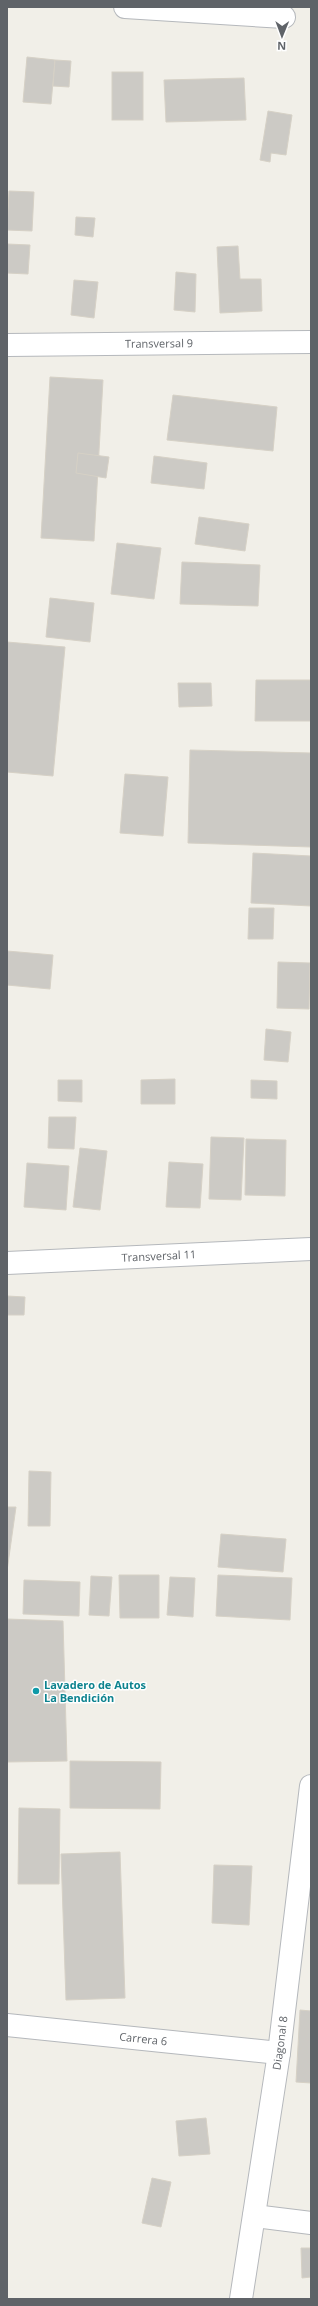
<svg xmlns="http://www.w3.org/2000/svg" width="318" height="2306" font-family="'Open Sans',sans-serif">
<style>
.building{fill:#cccac5;stroke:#d6d1c6}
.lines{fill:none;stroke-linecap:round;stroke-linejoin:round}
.minor-casing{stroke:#b5b8bc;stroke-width:24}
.minor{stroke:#fff;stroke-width:22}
.culture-dot{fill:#0f9aa8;stroke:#fff;stroke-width:1.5}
.labels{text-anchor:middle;stroke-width:3;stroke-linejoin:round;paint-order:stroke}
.street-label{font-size:11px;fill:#5f6368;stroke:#fff}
.culture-label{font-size:11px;font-weight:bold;fill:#0d838f;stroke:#fff;text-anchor:start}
</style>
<rect width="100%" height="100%" fill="#f1efe8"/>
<!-- building -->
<g class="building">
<path d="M27 57 55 60 51 104 23 102Z"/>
<path d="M55 60 71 61 69 87 53 86Z"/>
<rect x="112" y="72" width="31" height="48"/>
<path d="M244 78 246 120 166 122 164 80Z"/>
<path d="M268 111 292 115 286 155 271 153 270 162 260 160Z"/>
<path d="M9 191 34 192 32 231 7 230Z"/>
<path d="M76 217 95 218 93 237 75 235Z"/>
<path d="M7 244 30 245 28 274 7 273Z"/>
<path d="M238 246 240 279H261L262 311 220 313 217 247Z"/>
<path d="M176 272 196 274 195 312 174 310Z"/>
<path d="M74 280 98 282 94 318 71 315Z"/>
<path d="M50 377 103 380 94 541 41 538Z"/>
<path d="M173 395 277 407 273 451 167 440Z"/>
<path d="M78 453 109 457 106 478 76 473Z"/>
<path d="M154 456 207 463 204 489 151 483Z"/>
<path d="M199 517 249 524 245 551 195 544Z"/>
<path d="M117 543 161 548 154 599 111 594Z"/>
<path d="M182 562 260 565 258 606 180 604Z"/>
<path d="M50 598 94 603 90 642 46 637Z"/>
<path d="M7 642 65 647 53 776 7 772Z"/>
<path d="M256 680H311V721H255Z"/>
<path d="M178 683H211L212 706 179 707Z"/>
<path d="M190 750 311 753V847L188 843Z"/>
<path d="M125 774 168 777 163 836 120 833Z"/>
<path d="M253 853 311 856V906L251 903Z"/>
<path d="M249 908H274L273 939H248Z"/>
<path d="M7 951 53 955 50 989 7 985Z"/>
<path d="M278 962 310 963 309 1009 277 1008Z"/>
<path d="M266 1029 291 1032 288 1062 264 1060Z"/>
<path d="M175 1079V1104H141V1080Z"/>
<path d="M58 1080H82V1102L58 1101Z"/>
<path d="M251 1080 277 1081V1099L251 1098Z"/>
<path d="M49 1117H76L74 1149 48 1148Z"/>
<path d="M211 1137 244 1138 241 1200 209 1199Z"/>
<path d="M246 1139 286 1140 285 1196 245 1195Z"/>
<path d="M80 1148 107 1151 100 1210 73 1207Z"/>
<path d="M169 1162 203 1164 200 1208 166 1207Z"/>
<path d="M27 1163 69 1166 66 1210 24 1207Z"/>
<path d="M7 1296 25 1297 24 1315H7Z"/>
<path d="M29 1471 51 1472 50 1526H28Z"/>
<path d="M7 1507H16L7 1571Z"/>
<path d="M221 1534 286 1539 283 1572 218 1567Z"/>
<path d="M119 1575H159V1618H120Z"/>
<path d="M218 1575 292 1578 290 1620 216 1616Z"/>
<path d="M91 1576 112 1577 109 1616 89 1615Z"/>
<path d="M170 1577 195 1578 193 1617 167 1615Z"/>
<path d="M24 1580 80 1582 79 1616 23 1614Z"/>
<path d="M7 1619 63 1621 67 1761 7 1762Z"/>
<path d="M70 1761 161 1762 160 1809 70 1808Z"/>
<path d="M19 1808 60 1809 59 1884H18Z"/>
<path d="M120 1852 125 1998 66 2000 61 1854Z"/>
<path d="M214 1865 252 1866 249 1925 212 1923Z"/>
<path d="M300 2010 311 2011V2083L296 2082Z"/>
<path d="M206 2118 210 2154 179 2156 176 2121Z"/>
<path d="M152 2178 171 2182 161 2227 142 2223Z"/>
<path d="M301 2248H311V2277L302 2278Z"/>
</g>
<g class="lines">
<!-- minor casing -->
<g class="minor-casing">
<g id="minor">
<path d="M125 7 284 17"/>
<path id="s1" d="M7 345 311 342"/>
<path id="s2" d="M7 1263 311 1249"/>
<path id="s3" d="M7 2025 279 2053"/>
<path d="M254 2216 311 2223"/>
<path id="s4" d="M241 2299 279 2053 311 1786"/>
</g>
</g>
<!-- minor -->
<use href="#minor" class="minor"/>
</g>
<!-- markers -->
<circle class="culture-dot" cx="36" cy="1691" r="4"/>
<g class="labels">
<!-- street labels -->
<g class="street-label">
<text dy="4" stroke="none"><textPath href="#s1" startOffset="152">Transversal 9</textPath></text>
<text dy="4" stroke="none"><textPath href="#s2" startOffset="152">Transversal 11</textPath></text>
<text dy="4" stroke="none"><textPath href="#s3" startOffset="137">Carrera 6</textPath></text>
<text dy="4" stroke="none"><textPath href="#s4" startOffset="259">Diagonal 8</textPath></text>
</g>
<!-- culture labels -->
<g class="culture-label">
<text x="44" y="1689">Lavadero de Autos<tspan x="44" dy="13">La Bendición</tspan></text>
</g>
</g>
<!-- border -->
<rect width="318" height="2306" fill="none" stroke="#5f6368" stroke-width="16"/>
<!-- north arrow -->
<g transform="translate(282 36) rotate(181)" stroke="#ffffff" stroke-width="3" paint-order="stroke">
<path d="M0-3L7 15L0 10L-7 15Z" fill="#5f6368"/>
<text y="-6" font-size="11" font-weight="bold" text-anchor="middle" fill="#5f6368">N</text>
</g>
</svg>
